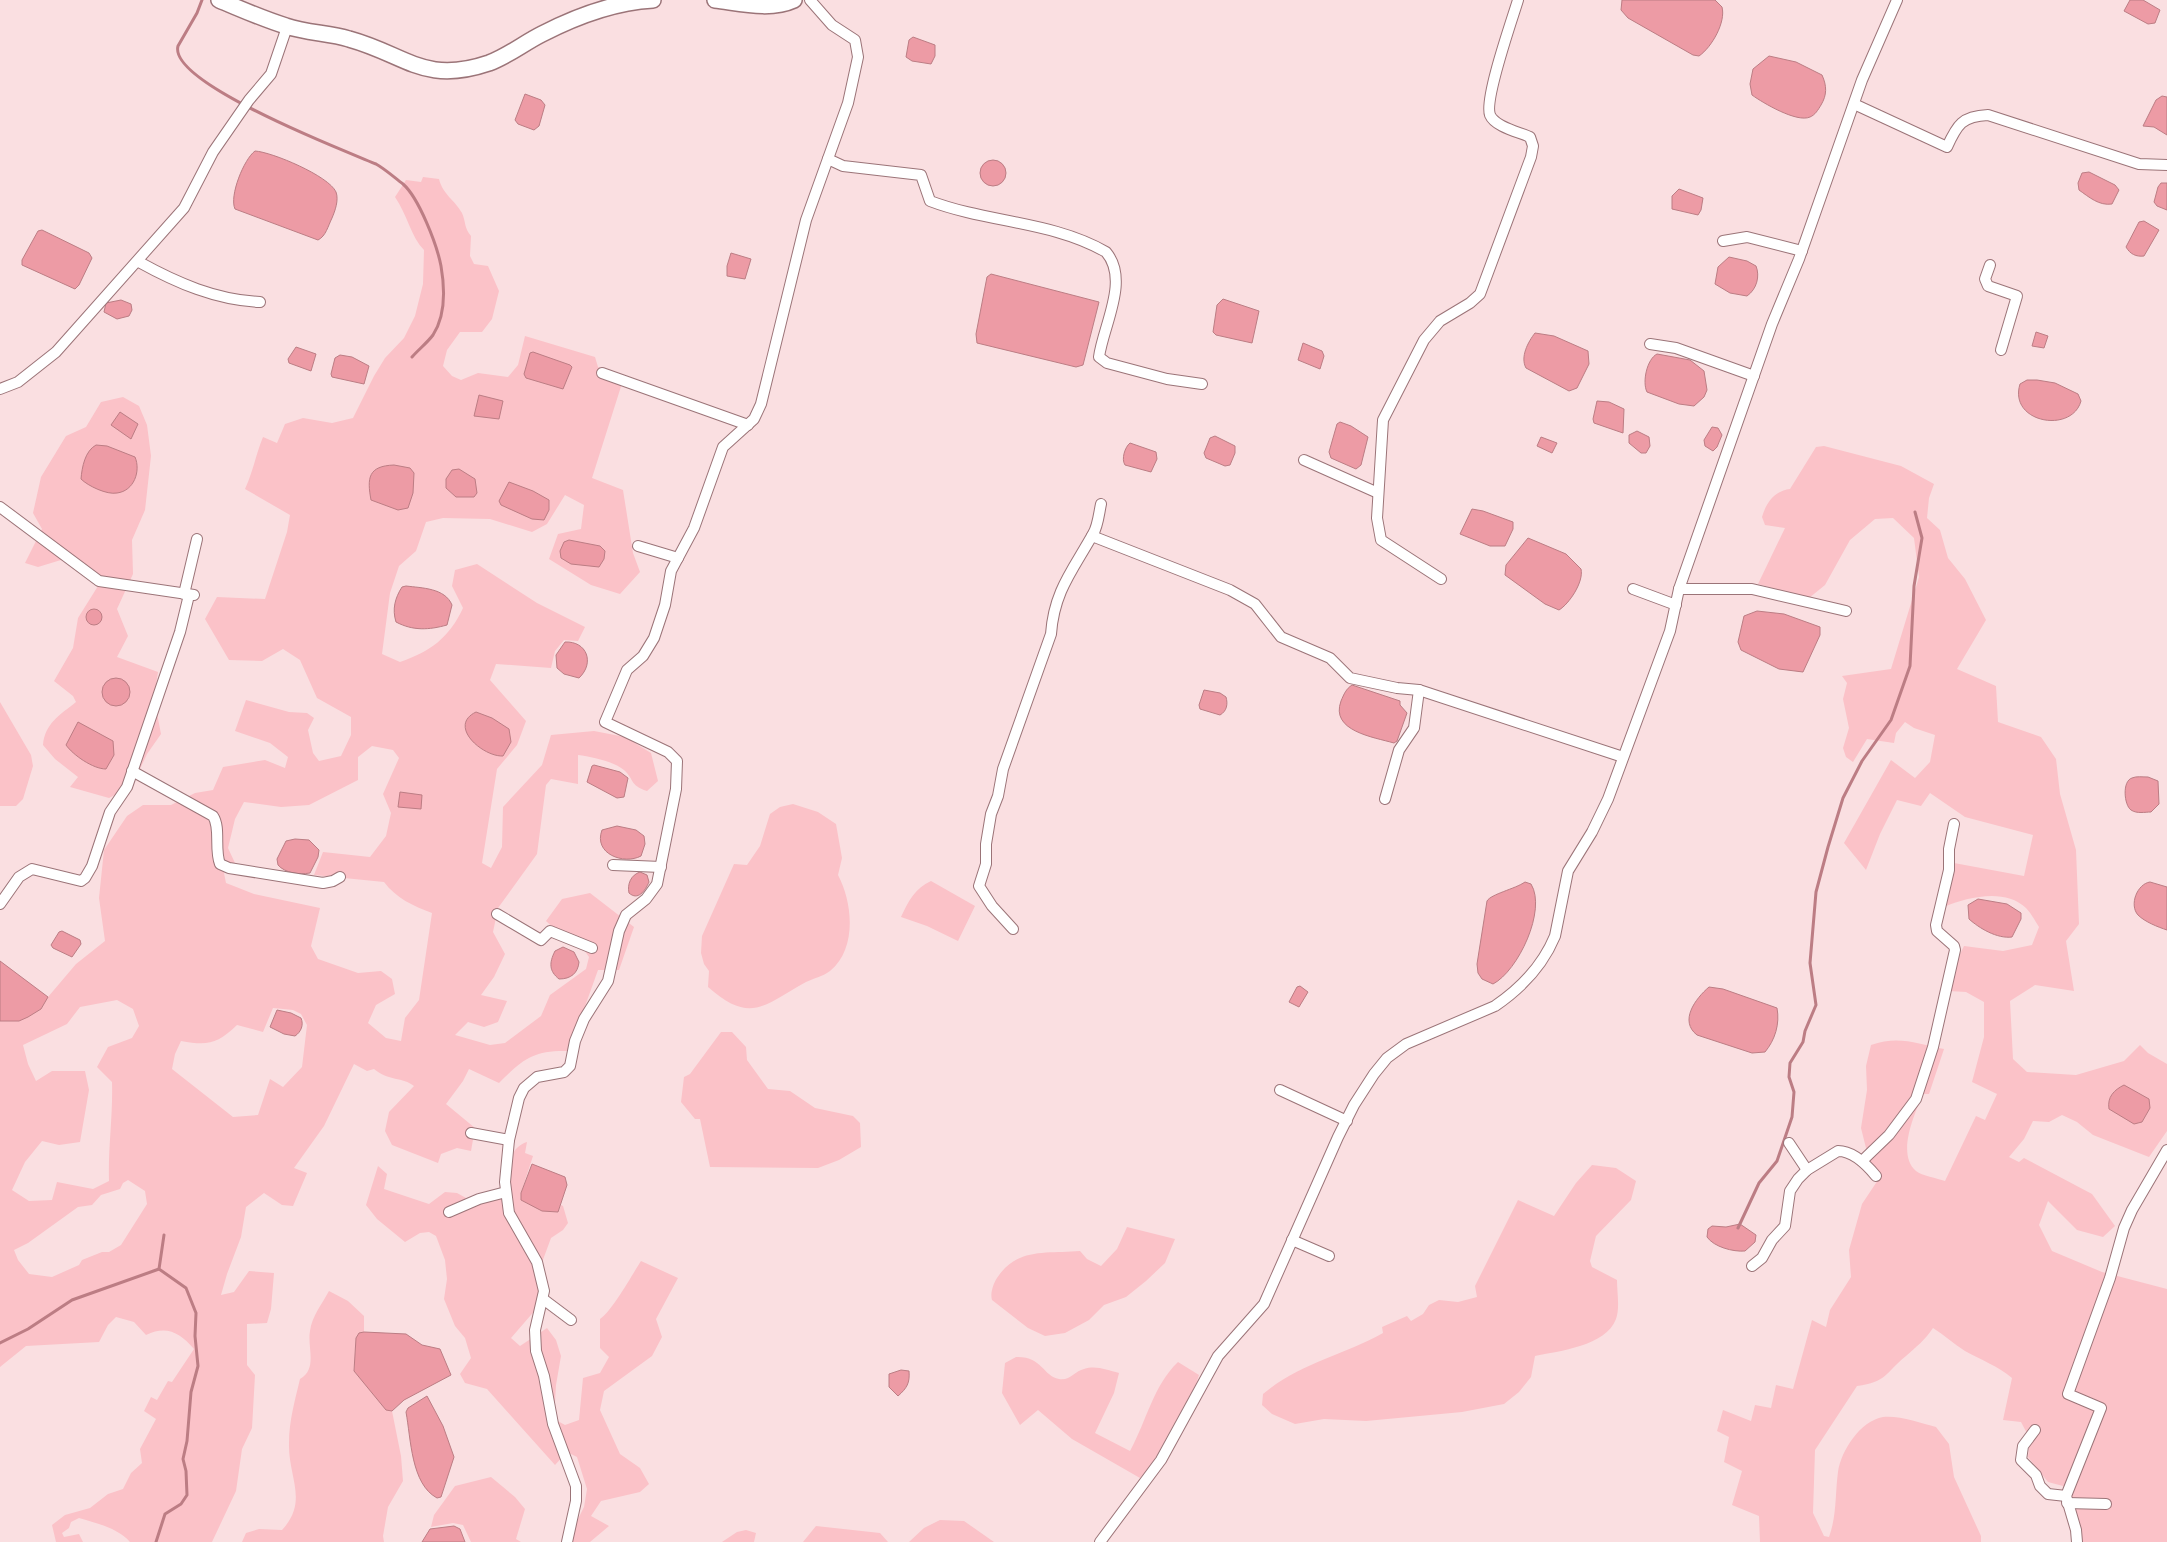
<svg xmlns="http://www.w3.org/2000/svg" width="2167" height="1542" font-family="'IBM Plex Serif',serif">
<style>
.green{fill:#fbc2c8;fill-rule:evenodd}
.water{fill:#ed9ba5;stroke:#bc7d84}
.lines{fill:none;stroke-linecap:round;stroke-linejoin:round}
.stream{stroke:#bc7d84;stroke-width:3}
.street-casing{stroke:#9b7478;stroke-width:12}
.secondary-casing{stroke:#9b7478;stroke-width:18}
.street{stroke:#fff;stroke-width:10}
.secondary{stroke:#fff;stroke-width:15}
</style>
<rect width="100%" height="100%" fill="#fadfe1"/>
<!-- green -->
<g class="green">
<path d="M423 177 439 179C443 195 455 200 462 213 466 222 464 228 471 236L470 256 474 264 488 266 499 291 492 319 482 332H460L447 350 443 366 452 376 461 380 478 373 508 377 518 365 525 336 595 357 598 367 624 377 592 478 623 490 633 553 640 572 620 594 591 585 549 559 558 534 581 529 584 505 565 495 547 524 532 532 490 519 443 518 426 522 416 551 399 566 390 593 382 654 400 662C431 651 449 638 463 608L452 586 455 570 477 564 537 603 585 627 578 641 564 640 555 651 551 668 496 664 490 680 526 721 517 745 497 769 482 863 491 868 502 847 503 807 542 765 551 735 594 731 625 737 651 753 658 781 647 791C629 785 635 780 624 770 613 761 592 757 578 755V784L551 779 546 785 537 854 498 908 493 932 505 954 494 977 481 995 507 1001 498 1022 484 1027 468 1022 455 1035 490 1045 505 1043 541 1016 550 995 586 969 589 957C576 936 562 937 546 921L562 899 590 893 634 927 619 970H598L569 1051C533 1050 523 1059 499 1083L469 1069 463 1081 446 1104 475 1128 471 1151 457 1148 441 1154 438 1163 392 1145 385 1131 389 1112 414 1086C403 1077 388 1081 374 1069L367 1071 354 1064 324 1126 294 1168 307 1173 293 1206 282 1205 264 1193 246 1207 241 1237 227 1274 221 1295 234 1292 249 1271 274 1273 271 1309 267 1323 247 1324V1365L255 1375 252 1428 242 1449 236 1491 212 1542H130C118 1528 96 1523 79 1518L71 1522 69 1528 62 1533 64 1537 79 1534 83 1542H56L52 1525 65 1515 90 1508 108 1494 123 1489 131 1473 142 1463 140 1449 156 1419 144 1411 151 1397 157 1400 168 1381 172 1382 194 1349C180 1333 167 1325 146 1335L134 1322 116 1317 108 1325 99 1342 26 1346 0 1367V1021H19L41 1009 48 997 76 964 105 941 99 898 104 850 127 816 143 805H171L195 793 213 790 223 767 265 760 285 768 288 757 270 743 235 731 246 700 289 712 307 713 314 718 308 730 313 753 319 761 341 756 351 735V717L317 698 300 660 283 649 262 661 229 660 205 619 217 597 265 599 287 532 290 515 245 489C253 472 256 454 263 437L277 443 285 424 303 418 332 423 353 418 374 376 385 358 404 338 415 316 423 284 424 250C411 237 407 214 395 197L406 180 421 182ZM372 746 393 750 399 758 383 794 391 813 386 836 370 857 323 852 314 875 384 882C396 898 413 906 432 913L419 1000 405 1018 401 1041 386 1038 368 1023 376 1005 395 994 392 979 381 971 358 973 318 959 311 946 320 908 254 894 226 883 224 873 235 863 228 848 235 819 244 802 281 807 309 805 358 780V757ZM117 1000 133 1009 139 1026 132 1038 108 1047 97 1067 112 1082C113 1116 108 1147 109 1181L93 1189 57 1182 52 1200 29 1201 12 1190 25 1162 42 1141 59 1145 80 1142 89 1090 85 1071H52L36 1081 28 1064 23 1045 67 1024 80 1007ZM273 1008 293 1010 301 1014 307 1025 302 1067 283 1087 270 1079 258 1115 233 1117 172 1069 175 1054 181 1041C208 1046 217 1044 237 1025L263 1032ZM128 1180 145 1191 147 1204 121 1245 109 1252H102L82 1260 79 1265 52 1277 29 1274 18 1260 14 1250 28 1243 78 1207 92 1205 101 1195 120 1189 123 1183Z"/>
<path d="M123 397 139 406 147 425 151 456 145 510 132 540 133 574 117 609 128 636 117 657 158 672 154 698 161 734 147 754 132 786 109 798 70 787 78 777 55 759 43 745C45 723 60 715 76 702L73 696 54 681 73 648 78 618 98 586 75 566 61 560 38 567 25 563 42 529 33 513 41 477 66 436 86 427 101 402Z"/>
<path d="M1824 446 1901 466 1934 484 1929 498 1927 518 1940 530 1948 558 1965 579 1986 620 1957 669 1996 686 1998 722 2041 737 2056 759 2060 794 2076 850 2079 924 2066 941 2074 991 2035 985 2010 1001 2013 1059 2027 1072 2076 1075 2124 1061 2140 1045 2148 1053 2167 1064V1131L2149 1157 2093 1135 2077 1122 2062 1115 2049 1122 2033 1121 2024 1139 2009 1157 2019 1162 2024 1158 2092 1194 2115 1226 2103 1237 2077 1230 2048 1201 2039 1225 2052 1251 2102 1272 2167 1289V1542H2079L2073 1505 2063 1486 2048 1482 2028 1457 2030 1439 2021 1422 2003 1420 2012 1378C1998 1366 1981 1360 1965 1351 1954 1344 1944 1335 1933 1328 1925 1340 1916 1347 1906 1356 1885 1373 1887 1382 1857 1386L1815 1450 1813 1513 1824 1536 1829 1537C1837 1515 1835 1494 1838 1472 1841 1451 1860 1421 1883 1417 1898 1415 1921 1423 1936 1427L1949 1444 1954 1477 1981 1536V1542H1760L1759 1516 1732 1505 1742 1471 1724 1462 1729 1437 1717 1431 1723 1410 1751 1421 1755 1405 1771 1408 1776 1385 1793 1389 1812 1320 1826 1327 1830 1310 1851 1277 1849 1250 1862 1204 1878 1180 1869 1160 1861 1128 1867 1090 1866 1066 1871 1045C1899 1035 1917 1044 1944 1049L1929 1094H1923C1915 1113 1896 1154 1916 1171 1922 1176 1937 1178 1945 1181L1976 1116 1985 1120 1997 1094 1972 1082 1984 1037V1002L1966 992 1949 991 1954 966 1964 946 2003 951 2032 945 2039 927C2035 921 2031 913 2026 908 2005 888 1968 897 1944 907L1954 863 2024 876 2033 835 1965 817 1930 793 1921 806 1897 800 1880 834 1866 870 1844 843 1891 760 1915 778 1930 762 1935 735 1914 728 1905 722 1896 733 1894 743 1867 739 1853 762 1846 757 1843 748 1849 728 1843 699 1847 683 1842 676 1891 669 1919 577 1914 538 1893 518 1875 519 1850 540 1825 585 1809 598 1758 584 1785 528 1765 525 1762 517C1766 503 1774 491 1790 489L1816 447Z"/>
<path d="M0 702 31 755 33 766 23 799 16 806H0Z"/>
<path d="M793 804 818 812 836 824 842 858 838 875C853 903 857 949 830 971 822 977 814 978 806 982 764 1005 751 1025 708 987L709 971 704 964 701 953 702 936 734 864 747 865 760 846 770 814 780 807Z"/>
<path d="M931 881 975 906 958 941 927 926 901 917C908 902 915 888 931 881Z"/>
<path d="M721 1032H732L746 1047 747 1060 768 1089 790 1091 815 1108 853 1116 860 1123 861 1147 839 1160 818 1168 710 1167 700 1119H695L681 1102 684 1077 690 1074Z"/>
<path d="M527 1142 525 1153 533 1156 521 1193V1200L558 1212 561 1205 563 1206 568 1223 563 1230 551 1238 537 1276 542 1292 537 1308 511 1338 520 1346 547 1328 556 1340 561 1356 556 1385 554 1419 565 1425 579 1420 583 1378 600 1373 609 1357 600 1348V1319C612 1311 632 1275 641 1261L678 1278 656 1319 662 1337 652 1356 604 1391 600 1410 620 1454 640 1468 649 1484 640 1492 601 1501 591 1516 609 1526 590 1542H572L576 1523 584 1507 587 1489 577 1457 567 1452 555 1465 487 1389 465 1383 460 1374 471 1358 465 1338 455 1326 444 1299 447 1279 445 1260 436 1236 429 1232 420 1233 405 1242 377 1219 366 1205 378 1166 387 1174 384 1189 429 1204 445 1192 457 1193 475 1203 509 1189C509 1171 506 1149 527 1142Z"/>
<path d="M1592 1165 1616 1168 1636 1181 1631 1200 1596 1236 1590 1261 1592 1267 1617 1280C1617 1292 1620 1308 1616 1319 1606 1346 1559 1351 1535 1356L1531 1377 1519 1392 1504 1404 1462 1412 1366 1421 1324 1419 1295 1424 1272 1414 1262 1405 1263 1394C1298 1364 1344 1355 1383 1333L1382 1327 1407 1316 1411 1321 1423 1314 1429 1305 1439 1300 1458 1302 1477 1297 1475 1286 1518 1200 1554 1216 1576 1183Z"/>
<path d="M1127 1227 1175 1239 1165 1263 1146 1281 1126 1297 1104 1305 1089 1320 1065 1333 1045 1336 1028 1328 992 1300C990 1294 993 1284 997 1278 1017 1247 1047 1254 1080 1251L1087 1259 1101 1266 1117 1249Z"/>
<path d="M329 1291 348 1301 364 1316V1332L356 1338 354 1371 389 1411H392L401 1456 403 1481 388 1507 383 1536 384 1542H242L246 1533 259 1529 282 1530C309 1501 288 1477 289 1443 289 1421 295 1400 300 1379 318 1369 307 1347 310 1331 312 1316 322 1304 329 1291Z"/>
<path d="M1016 1357C1042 1356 1043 1376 1059 1379 1070 1381 1075 1371 1084 1369 1096 1365 1107 1370 1119 1373L1114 1393 1095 1433 1130 1451C1147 1420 1153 1386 1178 1362L1199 1375 1196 1384 1152 1464 1140 1478 1072 1439 1038 1410 1020 1425 1002 1393 1005 1363Z"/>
<path d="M491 1477 515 1497 525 1509 516 1539 521 1542H471L463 1525 453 1523 431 1527 434 1515 455 1486Z"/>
<path d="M940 1520 964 1521 994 1542H909L924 1528Z"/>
<path d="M816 1526 880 1533 888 1542H803Z"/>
<path d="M746 1530 756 1533 754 1542H722L737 1532Z"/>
</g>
<!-- water -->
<g class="water">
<path d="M1622 0H1715L1722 7C1726 22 1712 47 1699 56L1693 55 1628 18 1621 10Z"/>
<path d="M2130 0H2143L2160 10 2155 23 2148 24 2124 11Z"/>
<path d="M913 37 935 45V56L931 64 912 61 906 57 909 40Z"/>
<path d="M1769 56 1796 62 1822 75C1827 86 1827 95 1821 105 1818 110 1815 115 1810 117 1797 123 1763 103 1752 95L1750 84 1753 69Z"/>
<path d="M525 94 541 100 545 105 539 126 534 130 518 124 515 120Z"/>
<path d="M2162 96 2167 97V135L2154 127 2143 126 2156 100Z"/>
<path d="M255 151C272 152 329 176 336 192 339 200 335 211 332 218 328 226 326 236 318 240L235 209C229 196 244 159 255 151Z"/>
<circle cx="993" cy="173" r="13"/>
<path d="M2089 172 2115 185 2119 190 2112 204C2099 206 2089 197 2079 190L2078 183 2082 173Z"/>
<path d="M2161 183H2167V210L2157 206 2154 202 2158 187Z"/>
<path d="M1679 189 1703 198 1701 210 1698 215 1672 209V196Z"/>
<path d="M2144 221 2159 230 2144 256C2136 257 2130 254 2126 247L2139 222Z"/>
<path d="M42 230 89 253 92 258 79 285 75 289 22 265V260L38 231Z"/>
<path d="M731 253 751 259 745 279 727 276V266Z"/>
<path d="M1729 257 1747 261 1756 266C1760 276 1757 289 1747 296L1730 293 1715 284 1718 267Z"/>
<path d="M991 274 1099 302 1083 365 1076 367 977 343 976 334 987 277Z"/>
<path d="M1223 299 1259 311 1252 343 1216 335 1213 332 1217 305Z"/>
<path d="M121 300 131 304 132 310 129 316 117 319 104 312 106 303Z"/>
<path d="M2036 332 2048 336 2044 348 2032 346Z"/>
<path d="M1535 333 1554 336 1588 351 1589 364 1577 388 1569 391 1526 368C1520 357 1528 342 1535 333Z"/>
<path d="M1303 343 1322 351 1324 356 1320 369 1298 360Z"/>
<path d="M296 347 316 354 311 371 289 363 288 359Z"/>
<path d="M533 352 570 365 572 367 563 389 526 378 524 374 530 353Z"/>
<path d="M1657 354 1690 360 1704 371 1707 390 1704 397 1694 406 1679 404 1647 392C1642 382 1647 359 1657 354Z"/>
<path d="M340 355 352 357 369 366 364 384 332 377 331 374 335 358Z"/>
<path d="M2037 380 2055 383 2078 394 2081 401C2072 434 2008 423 2020 384L2027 380Z"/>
<path d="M479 395 503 401 499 419 474 416Z"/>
<path d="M1597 401 1609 402 1624 409 1623 433 1594 423 1593 419Z"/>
<path d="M120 412 138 424 131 439 111 425Z"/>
<path d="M1340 422 1351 426 1368 437 1361 465 1356 469 1331 458 1329 452 1337 424Z"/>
<path d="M1712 427 1718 428 1722 435 1717 447 1713 451 1705 446 1704 440Z"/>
<path d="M1637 431 1649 437 1650 446 1646 453H1641L1629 443V435Z"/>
<path d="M1215 436 1235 446V453L1230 465 1225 466 1206 458 1204 453 1210 438Z"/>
<path d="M1541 437 1557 443 1552 453 1537 446Z"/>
<path d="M1130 443 1156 452 1157 459 1151 472 1125 465C1121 459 1125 447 1130 443Z"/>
<path d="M96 445 107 446 135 457C141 471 134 491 117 493 107 495 88 486 81 479 82 467 85 451 96 445Z"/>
<path d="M394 465 410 468 414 473 413 493 408 508 398 510 371 500C367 478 368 466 394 465Z"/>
<path d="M459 469 475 479 477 493 474 497H456L446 488V479L452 470Z"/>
<path d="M509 482 533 491 549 500V510L544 520 532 519 501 505 499 501Z"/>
<path d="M1472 509 1483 511 1513 522V529L1505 546H1490L1460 534Z"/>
<path d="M1528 538 1566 554 1581 569C1584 582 1569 604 1559 610L1545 604 1505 575 1506 565Z"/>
<path d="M569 540 600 546 605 551 604 559 599 567 571 564 561 558 560 551 564 542Z"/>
<path d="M406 586C422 588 445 588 452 605L447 625C429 630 413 631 396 622 392 609 395 598 402 587Z"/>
<circle cx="94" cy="617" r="8"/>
<path d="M1757 611 1784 614 1820 627V635L1803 672 1779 669 1741 650 1738 642 1744 616Z"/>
<path d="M565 642C587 641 595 663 579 678L564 674 557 668 556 655Z"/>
<circle cx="116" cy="692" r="14"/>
<path d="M1352 685 1400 701V705L1407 713 1397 741 1394 743C1373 737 1330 731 1341 701 1344 694 1346 689 1352 685Z"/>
<path d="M1204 690 1220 693 1226 697C1228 704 1227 711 1220 715L1200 709 1199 705Z"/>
<path d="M476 712 492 718 509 729 511 742 503 756C483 757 447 726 476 712Z"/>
<path d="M78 722 113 741 114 755 106 769C93 769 73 755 66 745Z"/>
<path d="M594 765 620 772 628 778 624 797 617 798 587 782 592 766Z"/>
<path d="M2148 777 2158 781 2159 804 2151 812C2145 812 2137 814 2131 810 2124 805 2122 781 2132 778 2136 776 2143 777 2148 777Z"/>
<path d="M400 792 422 795 421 809 398 807Z"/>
<path d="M617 826 636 830 644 836 645 844 641 856C624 865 593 854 602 830Z"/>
<path d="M295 839 309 840 319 850 318 857 310 873C299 875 285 873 278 865L277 859 286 841Z"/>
<path d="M640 872 647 875 649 882C645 891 638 901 629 893 627 884 631 875 640 872Z"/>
<path d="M1525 882 1531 884C1547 910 1518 971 1493 984L1482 979 1478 973 1477 964 1487 901C1491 894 1515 889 1525 882Z"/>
<path d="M2150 882 2167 887V930C2158 927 2145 922 2138 915 2129 905 2137 884 2150 882Z"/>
<path d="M1978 899 2007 904 2021 913V919L2012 937C1997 939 1979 928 1969 919L1968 905Z"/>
<path d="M62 931 80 940 81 944 72 957 53 948 51 945 59 932Z"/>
<path d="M563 947 574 952 579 962C578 973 571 979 559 979 549 971 549 963 555 951Z"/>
<path d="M0 961 48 997 41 1009 28 1017 19 1021H0Z"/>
<path d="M1300 986 1308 992 1299 1007 1289 1002 1297 987Z"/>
<path d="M1709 987 1723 989 1777 1008C1780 1024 1775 1040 1765 1052L1752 1053 1697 1035C1679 1021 1695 999 1709 987Z"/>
<path d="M277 1010 291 1013 301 1018C304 1025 301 1032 295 1036L284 1034 270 1027Z"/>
<path d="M2124 1085 2149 1099 2150 1108 2142 1122 2134 1124 2109 1109C2107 1097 2114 1090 2124 1085Z"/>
<path d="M532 1164 565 1177 567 1185 558 1212 542 1211 521 1200V1193Z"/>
<path d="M1740 1224 1756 1235 1755 1242 1745 1251C1733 1252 1714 1247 1707 1237L1708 1229 1712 1226 1726 1227Z"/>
<path d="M364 1332 406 1334 422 1345 440 1349 451 1375 404 1400 392 1411 386 1410 354 1371 356 1338 359 1333Z"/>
<path d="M901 1370 909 1371C910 1383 907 1388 898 1396L889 1387V1374Z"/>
<path d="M427 1396 443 1426 454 1457 441 1497 437 1498C411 1484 411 1439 406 1412L408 1408Z"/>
<path d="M454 1526 460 1529 465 1542H422L430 1529Z"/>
</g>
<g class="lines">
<!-- stream -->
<g class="stream">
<path d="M202 0 197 13 178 46C168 83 345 151 376 164 385 169 395 178 403 184 419 198 437 245 441 266 445 289 446 315 433 335 427 343 418 350 412 357"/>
<path d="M1738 1228 1759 1183 1777 1161 1792 1117 1794 1092 1789 1077 1790 1063 1803 1042 1805 1031 1816 1005 1810 963 1816 892 1828 847 1843 798 1862 761 1891 720 1910 666 1914 586 1922 538 1915 512"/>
<path d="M0 1343 28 1329 72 1300 159 1269"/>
<path d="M156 1542 165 1514 181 1504 187 1495 186 1471 183 1459 187 1441 191 1392 198 1366 195 1336 196 1313 186 1288 159 1269 164 1235"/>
</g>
<!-- street casing -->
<g class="street-casing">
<g id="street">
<path d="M1854 104 1947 147C1957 125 1962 116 1988 115L2139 164 2167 165"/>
<path d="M828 159 843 166 921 175 930 201C988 223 1052 221 1106 252 1130 280 1103 326 1099 357L1107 363 1167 379 1202 384"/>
<path d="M1723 241 1747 237 1802 251"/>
<path d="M139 262C177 283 216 300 260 302"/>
<path d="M1990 265 1985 279 1988 286 2017 296 2001 350"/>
<path d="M1650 344 1676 348 1754 376"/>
<path d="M602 373 748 425"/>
<path d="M0 389 18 382 56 352 184 208 213 152 249 100 271 74 287 27"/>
<path d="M1304 460 1378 493"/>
<path d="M0 507 99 581 194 595"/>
<path d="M1092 536 1230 590 1255 604 1281 637 1330 658 1350 678 1397 688 1419 690 1623 757"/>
<path d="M638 546 678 558"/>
<path d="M1441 579 1381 540 1377 518 1383 420 1424 340 1440 321 1470 303 1480 294 1531 157 1533 146 1530 137C1519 132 1495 127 1490 115 1484 99 1512 20 1518 0"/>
<path d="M1633 589 1676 605"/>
<path d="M1679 589H1752L1846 611"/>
<path d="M184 594 197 539"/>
<path d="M132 771 213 816C221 828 214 849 220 864L229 868 323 883 333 881 340 877"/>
<path d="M1385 799 1399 750 1414 728 1419 690"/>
<path d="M613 865 661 867"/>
<path d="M0 904 19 877 32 869 81 881 85 878 92 866 110 812 127 787 180 632 189 595"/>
<path d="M497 914 541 940 550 931 592 948"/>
<path d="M1013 929 992 906 979 886 986 864V844L991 814 998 796 1003 769 1051 634C1054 591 1073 570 1093 534 1098 526 1099 513 1101 504"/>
<path d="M1280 1090 1347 1121"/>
<path d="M471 1133 509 1140"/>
<path d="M1789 1143 1807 1170"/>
<path d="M1862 1161 1889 1135 1916 1099 1933 1047 1955 950 1954 946 1937 931 1936 925 1949 870V849L1954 824"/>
<path d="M449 1212 479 1199 506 1192"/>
<path d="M1292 1240 1329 1256"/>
<path d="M1752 1266 1762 1258 1772 1240 1785 1226 1790 1191 1798 1179 1807 1170 1838 1151C1853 1151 1867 1165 1876 1176"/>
<path d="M543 1299 571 1320"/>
<path d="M2035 1430 2023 1446 2021 1460 2036 1475 2040 1486 2048 1494 2066 1496"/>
<path d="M2067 1503 2106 1504"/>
<path d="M567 1542 576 1501V1486L553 1424 544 1376 536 1351 535 1330 544 1291 537 1262 509 1213 505 1182 509 1140 519 1098 524 1088 537 1077 564 1072 570 1066 575 1041 584 1019 608 981 619 931 626 915 646 899 657 884 676 789 677 761 668 752 605 722 627 670 643 656 654 638 665 605 671 571 694 528 723 447 754 419 761 404 806 220 848 103 858 57 855 40 832 25 810 0"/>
<path d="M1100 1542 1161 1460 1218 1356 1264 1304 1338 1137 1354 1105 1374 1074 1387 1058 1406 1044 1495 1006C1520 989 1543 965 1555 936L1568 871 1592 832 1608 799 1670 631 1679 589 1772 324 1799 259 1862 80 1897 0"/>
<path d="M2077 1542 2076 1530 2066 1496 2101 1408 2068 1394 2110 1278 2124 1228 2132 1210 2167 1150"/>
</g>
</g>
<!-- secondary casing -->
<g class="secondary-casing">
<g id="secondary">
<path d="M219 0C241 9 263 19 286 26 307 33 329 33 349 39 407 55 424 85 489 63 508 56 524 43 542 34 577 16 614 2 653 0"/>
<path d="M715 0C740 3 770 11 794 0"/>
</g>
</g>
<!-- street -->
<use href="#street" class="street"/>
<!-- secondary -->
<use href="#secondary" class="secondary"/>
</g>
</svg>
